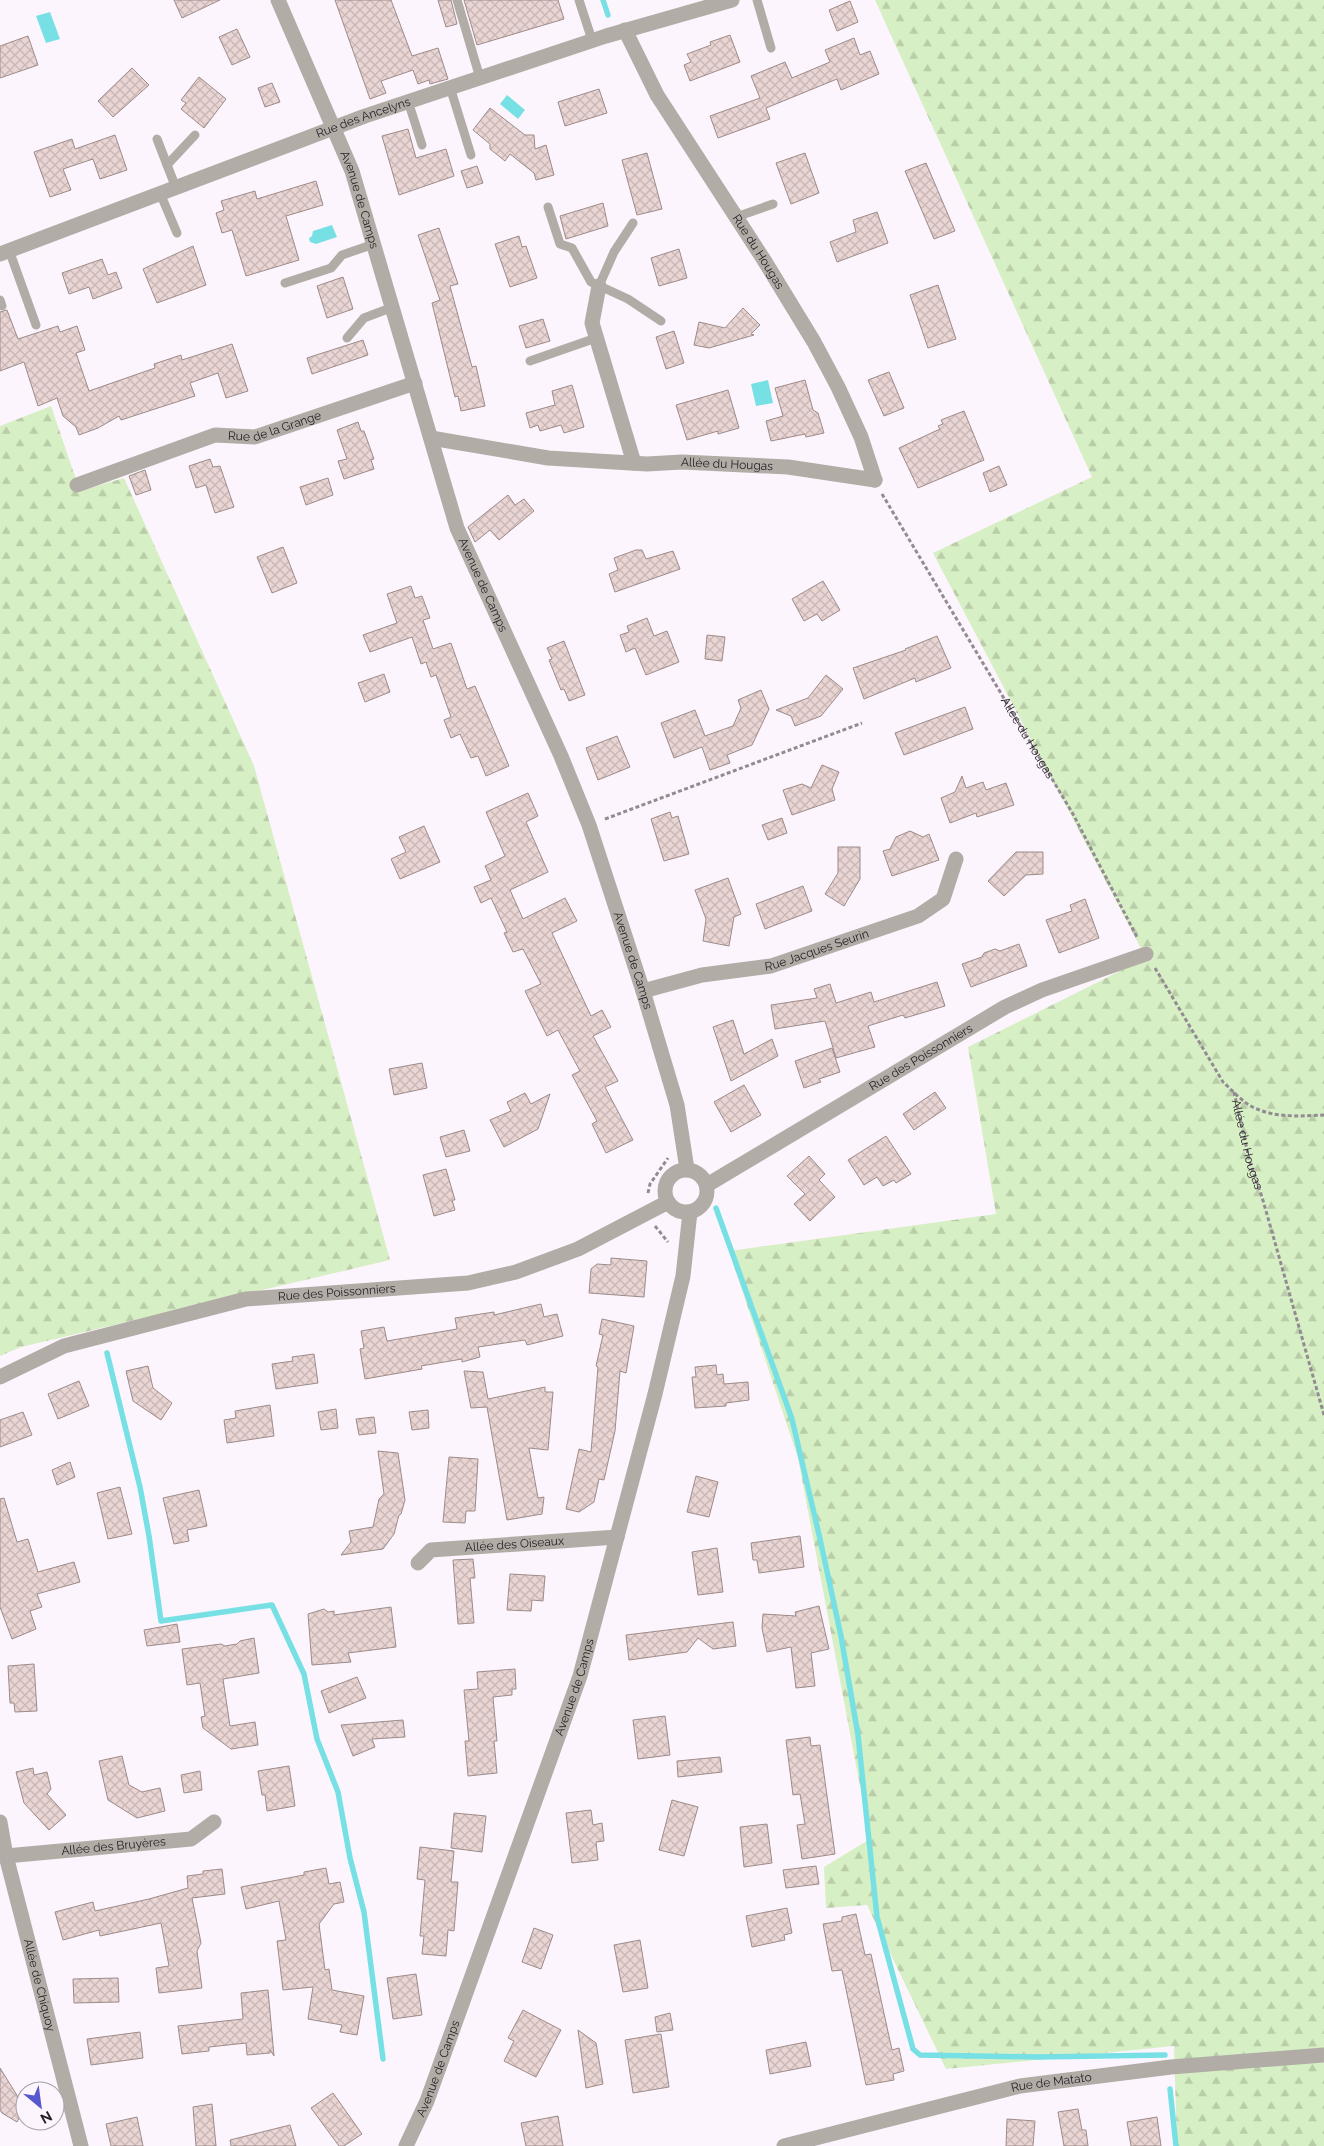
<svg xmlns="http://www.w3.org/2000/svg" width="1324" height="2146" font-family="Raleway,sans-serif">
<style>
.forest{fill:url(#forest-firs)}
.water{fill:#77e0e4}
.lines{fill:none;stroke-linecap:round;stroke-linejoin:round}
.stream{stroke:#77e0e4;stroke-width:5.5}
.building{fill:url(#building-cross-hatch);stroke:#9d8b89}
.path{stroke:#928b92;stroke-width:3;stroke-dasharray:4 2.5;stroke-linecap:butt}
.lane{stroke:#b2aca7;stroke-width:9}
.street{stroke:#b2aca7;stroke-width:15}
.labels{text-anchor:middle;stroke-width:4;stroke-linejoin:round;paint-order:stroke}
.street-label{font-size:12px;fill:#262126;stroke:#fdf5fd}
</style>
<defs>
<pattern id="forest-firs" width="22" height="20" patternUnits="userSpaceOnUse" patternTransform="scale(1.25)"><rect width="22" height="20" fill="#d7efc4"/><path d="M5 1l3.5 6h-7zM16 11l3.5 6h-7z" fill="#b8cda8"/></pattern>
<pattern id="building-cross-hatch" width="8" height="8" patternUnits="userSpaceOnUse" patternTransform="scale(1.25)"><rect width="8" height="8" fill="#e9d5d3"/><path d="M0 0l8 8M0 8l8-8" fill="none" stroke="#c8b7b5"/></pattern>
</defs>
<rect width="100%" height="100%" fill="#fdf5fd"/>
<!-- forest -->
<g class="forest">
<path d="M875 0H1324V2146H1177L1174 2046 946 2069 867 1905 826 1908 824 1867 870 1839 798 1458 729 1251 996 1214 968 1047 1146 958 933 553 1092 477Z"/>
<path d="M51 406 80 491 124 478 254 766 390 1260 21 1347 0 1356V426Z"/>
</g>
<!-- water -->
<g class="water">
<path d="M50 12 60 39 46 43 36 16Z"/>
<path d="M507 95 525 110 518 119 500 104Z"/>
<path d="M332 225 337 237 316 244 310 242 309 238 312 236 313 231Z"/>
<path d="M768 380 773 403 756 406 751 384Z"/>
</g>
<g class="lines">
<!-- stream -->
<g class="stream">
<path d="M603 0 608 15"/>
<path d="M716 1208 792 1419 820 1539 841 1636 858 1735 877 1917 913 2049 920 2055 1039 2057 1165 2055"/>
<path d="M107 1353 140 1487 149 1536 161 1621 272 1605 304 1674 317 1739 338 1792 350 1858 364 1912 383 2059"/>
<path d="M1170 2089 1176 2146"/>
</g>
</g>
<!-- building -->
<g class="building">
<path d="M174 0H220L182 18Z"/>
<path d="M335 0H391L412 56 438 48 448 79 430 84 429 80 418 84 413 70 381 81 386 93 370 99Z"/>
<path d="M438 0H451L457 24 446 27Z"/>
<path d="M464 0H558L564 19 477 45Z"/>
<path d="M850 1 858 22 837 31 829 10Z"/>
<path d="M237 29 250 57 232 65 219 37Z"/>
<path d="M730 35 740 62 690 81 684 65 691 62 687 54 711 45 710 42Z"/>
<path d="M28 36 38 65 0 78V46Z"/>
<path d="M854 38 860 55 870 51 879 74 841 90 837 79 766 108 770 119 718 138 710 116 760 98 751 76 785 62 792 78 830 62 825 50Z"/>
<path d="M132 68 149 85 113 117 98 101Z"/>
<path d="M199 77 226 99 204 128 181 109 186 103 181 100Z"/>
<path d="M272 83 280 102 265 107 258 88Z"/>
<path d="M599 89 607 113 565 126 558 102Z"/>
<path d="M490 108 525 135H534L535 149 546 145 554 175 536 180 534 173 510 154 505 161 490 149V144L473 130Z"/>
<path d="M408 129 416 158 446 149 454 176 399 195 382 136Z"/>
<path d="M115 135 127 170 100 179 93 159 63 169 71 190 50 197 34 152 72 139 75 149Z"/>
<path d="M647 153 662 209 637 215 622 160Z"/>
<path d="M805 153 819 193 791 204 776 163Z"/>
<path d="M926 163 955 231 934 239 905 171Z"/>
<path d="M477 166 483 183 467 188 461 171Z"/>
<path d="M316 181 323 205 286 216 299 260 246 276 232 230 222 233 216 213 224 210 221 201 255 191 257 199Z"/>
<path d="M603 203 608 226 566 239 560 216Z"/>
<path d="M877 212 888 243 837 262 830 242 856 232 853 220Z"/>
<path d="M439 228 458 284 450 286 472 367 476 366 485 406 461 411 458 396 455 397 432 303 440 300 418 235Z"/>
<path d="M519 236 522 247 526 246 537 278 510 287 495 244Z"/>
<path d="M193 246 206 285 157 303 143 269Z"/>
<path d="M679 249 687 278 659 286 651 258Z"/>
<path d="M102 259 108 275 116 272 122 288 93 299 89 287 69 294 62 273Z"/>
<path d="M343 277 353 309 327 318 317 286Z"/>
<path d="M938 285 956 339 928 348 910 295Z"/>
<path d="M743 308 760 325 751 334 754 335 709 348 694 345 699 322 725 328Z"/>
<path d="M7 310 18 339 58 326 60 332 77 326 85 350 76 353 89 391 155 368 154 364 181 355 182 360 232 344 248 391 226 398 218 373 190 383 195 396 121 420 119 416 98 428 79 435 76 427 63 416 57 398 38 406 24 362 0 371V312Z"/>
<path d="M543 319 550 341 526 348 519 326Z"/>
<path d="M674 331 684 363 666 369 656 337Z"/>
<path d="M363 340 368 355 312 374 307 358Z"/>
<path d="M889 372 904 408 884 416 868 380Z"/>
<path d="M805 380 813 410 818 413 824 433 806 437 805 434 771 441 766 421 783 416 775 388Z"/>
<path d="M572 385 584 427 564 433 561 425 540 431 538 425 530 428 526 413 555 405 552 391Z"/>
<path d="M728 390 739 428 718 434V431L687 440 676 405Z"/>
<path d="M964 411 984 460 918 488 899 448 940 429 938 426 943 424 941 420Z"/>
<path d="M358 422 361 431H364L374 459 371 460 374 469 344 479 338 461 347 459 337 430Z"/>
<path d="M210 459 213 467 220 466 234 507 215 513 206 485 196 488 189 466Z"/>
<path d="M999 466 1007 485 990 492 983 473Z"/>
<path d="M145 470 151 490 136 495 129 476Z"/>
<path d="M328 478 333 495 306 505 300 487Z"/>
<path d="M508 495 515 505 524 499 534 511 499 540 490 530 475 542 468 527Z"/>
<path d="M283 547 297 583 272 593 257 557Z"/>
<path d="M636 550H642L646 559 673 551 680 569 615 592 609 574 618 570 614 558Z"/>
<path d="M823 581 840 610 822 621 817 614 804 621 792 599Z"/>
<path d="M411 586 415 598 422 596 430 618 423 620 433 649 451 643 467 689 475 686 509 766 486 776 478 756 471 758 460 734 451 738 444 720 451 717 436 675 431 677 426 662 421 664 412 637 370 652 363 635 397 623 387 594Z"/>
<path d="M647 618 654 636 667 631 679 662 646 675 635 648 626 652 620 635 629 632 627 626Z"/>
<path d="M707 635 725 637 722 661 705 659Z"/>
<path d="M937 636 951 668 916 682 915 678 864 699 853 668 906 650 905 649Z"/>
<path d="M564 641 585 695 569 701 564 689 561 690 549 660 552 659 547 648Z"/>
<path d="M384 674 390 692 365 702 358 683Z"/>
<path d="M826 675 843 689 821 716 795 726 791 716 776 710 808 698Z"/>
<path d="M761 690 769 709 752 745 727 755 730 763 710 770 702 747 674 758 661 723 695 710 705 736 733 726 741 708 738 700Z"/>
<path d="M965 707 973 729 904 755 895 733Z"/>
<path d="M617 736 630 767 598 780 586 748Z"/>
<path d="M822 765 839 772 832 789 835 800 792 815 783 790 802 784 811 788Z"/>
<path d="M962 776 966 788 983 782 986 790 1006 783 1014 805 977 817 976 813 950 823 941 798 955 792Z"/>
<path d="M528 793 538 816 526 822 548 872 510 890 523 919 565 898 577 921 552 933 591 1016 602 1010 611 1027 593 1036 618 1081 605 1087 633 1140 606 1153 592 1124 597 1121 572 1075 580 1071 558 1030 547 1036 525 991 541 984 523 949 513 952 504 933 507 932 491 898 481 903 474 887 491 880 485 866 505 856 486 812Z"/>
<path d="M670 812 672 818 678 816 689 854 664 861 651 819Z"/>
<path d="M782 818 787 833 768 840 762 825Z"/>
<path d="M424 826 440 862 400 879 391 859 406 852 399 837Z"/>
<path d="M910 831 923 837 929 834 939 860 892 876 883 851 890 849 896 837Z"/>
<path d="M838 847H860V879L844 906 825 894 838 873Z"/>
<path d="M1016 852H1043V874L1026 875 1004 896 988 881Z"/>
<path d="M728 878 741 914 734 917 729 946 703 941 706 919 695 890Z"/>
<path d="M803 886 812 911 765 929 756 904Z"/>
<path d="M1085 899 1099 938 1059 953 1046 920 1072 911 1070 905Z"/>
<path d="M1019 944 1027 966 971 987 962 964 982 957 984 953 995 949 1000 951Z"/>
<path d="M937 982 945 1006 905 1018 903 1015 868 1026 875 1047 836 1058 825 1021 775 1029 771 1005 817 998 814 989 830 984 836 1003 871 992 874 1002Z"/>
<path d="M733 1020 744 1054 772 1039 778 1056 731 1081 713 1027Z"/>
<path d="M832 1048 840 1072 819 1079 821 1082 804 1088 795 1061Z"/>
<path d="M422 1063 427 1088 394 1095 389 1069Z"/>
<path d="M744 1085 761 1115 731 1132 714 1102Z"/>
<path d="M935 1092 946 1108 914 1130 903 1114Z"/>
<path d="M525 1093 531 1104 550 1094 538 1129 504 1147 490 1120 511 1111 507 1102Z"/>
<path d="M464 1130 470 1151 446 1157 440 1137Z"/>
<path d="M886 1136 911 1174 896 1183 894 1180 883 1186 877 1177 864 1185 848 1160Z"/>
<path d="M809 1156 825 1174 819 1180 835 1197 810 1221 794 1204 805 1194 787 1176Z"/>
<path d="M446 1169 455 1200H452L455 1210 434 1216 423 1175Z"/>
<path d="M611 1258 647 1261 644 1297 589 1293 591 1269 597 1264 611 1265Z"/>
<path d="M541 1304 544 1317 557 1314 563 1336 527 1345 525 1340 478 1347 480 1357 462 1362V1359L421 1366 422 1369 365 1379 360 1349 364 1348 361 1331 384 1327 387 1341 457 1329 455 1318 494 1312V1315Z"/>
<path d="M602 1319 634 1326 626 1373 620 1371 615 1431 604 1480 599 1479 594 1502 579 1512 566 1509 579 1449 591 1452 598 1367 596 1366 603 1335 599 1334Z"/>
<path d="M314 1354 318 1383 276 1389 272 1364 293 1361 292 1357Z"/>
<path d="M716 1365 717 1375 723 1374 724 1384 748 1382 749 1400 726 1403V1406L695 1408 692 1377H696L695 1367Z"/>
<path d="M148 1366 153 1388 172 1403 161 1420 133 1401 126 1371Z"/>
<path d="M464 1371 483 1372 488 1399 545 1387V1392H553L548 1450 529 1448 538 1498 544 1497 542 1514 507 1520 487 1407 471 1408Z"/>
<path d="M79 1381 89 1406 58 1419 48 1394Z"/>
<path d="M270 1405 274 1436 227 1443 224 1420 236 1418 235 1411Z"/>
<path d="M336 1409 338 1428 321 1430 318 1412Z"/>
<path d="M428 1410 429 1428 412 1430 409 1412Z"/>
<path d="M23 1412 32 1435 0 1447V1420Z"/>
<path d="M374 1417 376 1433 359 1435 356 1419Z"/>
<path d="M378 1451 398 1453 405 1500 401 1514 399 1515 394 1534 383 1549 341 1555 351 1542 349 1531 373 1527 379 1499 384 1494Z"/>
<path d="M449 1457 478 1459 475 1511H466L465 1523 443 1522Z"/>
<path d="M70 1462 75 1477 57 1485 52 1470Z"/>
<path d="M696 1476 718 1482 709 1517 687 1512Z"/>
<path d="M120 1487 132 1534 108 1539 97 1493Z"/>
<path d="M199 1490 207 1526 187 1530 189 1541 174 1544 163 1498Z"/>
<path d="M4 1498 17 1542 28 1539 38 1572 74 1562 80 1582 37 1594 42 1607 30 1611 36 1629 12 1639 0 1607V1499Z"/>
<path d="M800 1536 804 1567 759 1573 757 1560H753L751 1543Z"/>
<path d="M717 1548 723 1592 698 1595 692 1552Z"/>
<path d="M473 1559 475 1578H470L474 1623 458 1624 453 1560Z"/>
<path d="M510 1574 545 1576 543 1601 532 1600 531 1611 507 1610Z"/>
<path d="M819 1606 829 1649 811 1653 815 1686 796 1688 791 1647 767 1652 762 1628 763 1614 796 1616 795 1612Z"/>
<path d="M391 1607 396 1647 348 1653 351 1662 312 1665 308 1614 324 1609 328 1612 334 1611V1615Z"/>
<path d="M733 1622 736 1646 713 1649 698 1638 687 1652 629 1660 626 1635Z"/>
<path d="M177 1624 180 1642 147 1646 144 1630Z"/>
<path d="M254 1638 259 1673 223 1679 230 1726 255 1722 258 1745 231 1749 203 1728 201 1717 205 1716 200 1683 187 1685 182 1649 221 1644 225 1646 237 1644 240 1641Z"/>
<path d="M34 1664 37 1711 15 1712 14 1703H10L8 1666Z"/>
<path d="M515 1669 516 1689H512V1695L493 1697 497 1741H494L497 1773 468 1776 465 1741H469L464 1690 478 1689 477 1672Z"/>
<path d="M357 1677 366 1698 329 1713 321 1691Z"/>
<path d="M665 1716 670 1755 638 1759 633 1720Z"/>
<path d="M403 1720 405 1737 372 1739 375 1747 353 1756 341 1725Z"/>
<path d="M810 1737 811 1746 820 1745 835 1854 802 1859 797 1825 805 1824 800 1794 793 1795 786 1740Z"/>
<path d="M122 1756 129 1785 142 1792 160 1788 165 1811 137 1818 108 1800 99 1761Z"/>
<path d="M720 1757 722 1772 678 1777 677 1761Z"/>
<path d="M289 1766 295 1806 267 1811 265 1795H262L258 1771Z"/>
<path d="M33 1768 34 1775 47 1772 51 1789 47 1794 66 1815 49 1830 24 1803 16 1772Z"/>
<path d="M200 1771 202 1790 184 1793 181 1775Z"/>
<path d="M672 1800 698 1807 684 1856 659 1850Z"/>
<path d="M591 1810 593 1825 602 1823 604 1841 596 1842 598 1860 572 1863 566 1813Z"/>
<path d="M454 1813 486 1816 482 1852 451 1848Z"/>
<path d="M767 1824 772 1863 744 1867 740 1827Z"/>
<path d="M420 1847 454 1851 451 1882H458L454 1931 448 1930 446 1956 422 1954 424 1936H420L425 1880 417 1879Z"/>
<path d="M816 1866 819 1884 786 1888 783 1870Z"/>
<path d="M326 1868 329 1884 340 1882 344 1902 334 1904 319 1924 325 1970 329 1969 332 1990 364 1996 357 2035 340 2032 342 2025 308 2019 313 1987 283 1990 277 1941 286 1940 279 1901 246 1909 241 1887 304 1875V1872Z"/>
<path d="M222 1869 225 1894 192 1898 201 1943 197 1951 202 1988 159 1993 156 1968 169 1966 161 1923 100 1936 99 1930 63 1940 55 1912 93 1902 95 1911 149 1899 188 1888 187 1876 203 1874V1871Z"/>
<path d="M787 1908 792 1933 784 1935 785 1940 752 1947 746 1916Z"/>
<path d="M856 1914 865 1955 871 1954 892 2050 899 2048 904 2071 893 2074 894 2080 866 2085 842 1970 832 1971 823 1924 842 1921V1917Z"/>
<path d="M534 1928 553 1935 541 1969 522 1962Z"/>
<path d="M640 1940 648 1988 623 1992 614 1945Z"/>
<path d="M416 1974 422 2015 393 2019 387 1978Z"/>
<path d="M118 1978 119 2002 74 2003 73 1979Z"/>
<path d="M268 1990 274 2056 270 2050V2053L247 2055 246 2043 209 2047V2051L182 2054 178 2026 243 2019 241 1993Z"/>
<path d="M523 2010 561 2030 536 2077 504 2061 514 2041 508 2038Z"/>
<path d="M670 2013 673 2030 657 2032 655 2017Z"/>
<path d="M578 2030 596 2043 603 2084 586 2088Z"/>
<path d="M140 2032 143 2058 91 2065 87 2039Z"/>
<path d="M661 2034 669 2087 633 2093 625 2040Z"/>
<path d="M806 2042 811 2066 770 2074 766 2050Z"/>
<path d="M0 2068 18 2097 25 2100V2107L17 2122 2 2113 0 2110Z"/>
<path d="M333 2093 362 2134 344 2146H339L311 2108Z"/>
<path d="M212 2104 216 2146H196L193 2107Z"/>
<path d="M1078 2109 1082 2130H1086L1088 2146H1064L1058 2112Z"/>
<path d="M558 2116 563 2146H526L521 2123Z"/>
<path d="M137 2117 143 2146H111L106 2124Z"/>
<path d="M1157 2117 1161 2146H1131L1127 2122Z"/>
<path d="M1007 2119 1035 2121 1033 2146H1006Z"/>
<path d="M290 2125 296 2146H231L230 2140Z"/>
</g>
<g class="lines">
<!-- path -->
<g class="path">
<path id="s1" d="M882 494 1073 814 1138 939"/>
<path d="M605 819 862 723"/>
<path d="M1155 968 1223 1082C1233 1091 1245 1105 1257 1109 1278 1118 1302 1116 1324 1115"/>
<path id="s2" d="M1234 1092 1250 1163 1262 1197 1324 1415"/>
<path d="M648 1193 650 1184 668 1158"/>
<path d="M655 1226 668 1242"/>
</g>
<!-- lane -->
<g class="lane">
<path d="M457 0 480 78"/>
<path d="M579 0 592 40"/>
<path d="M757 0 771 48"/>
<path d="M450 87 471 155"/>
<path d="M408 101 422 145"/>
<path d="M157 139 176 188"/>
<path d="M167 165 195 135"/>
<path d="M160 193 177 233"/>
<path d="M548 207 560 244 572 248 591 282 628 299 661 321"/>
<path d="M736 217 773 204"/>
<path d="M9 250 36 325"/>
<path d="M285 283 331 268 342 255 374 244"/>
<path d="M599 286 614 252 633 223"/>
<path d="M0 300 2 306"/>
<path d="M347 338 364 318 393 307"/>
<path d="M530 361 596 338"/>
</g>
<!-- street -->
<g class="street">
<path id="s3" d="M278 0 352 171 457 528 561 756 589 825 643 991 677 1105 687 1169"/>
<path id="s4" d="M625 30 657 95 764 260 814 342 838 387 861 437 875 480"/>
<path id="s5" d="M0 254 365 116 606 36 732 0"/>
<path d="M599 286 592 323 634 463"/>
<path id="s6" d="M431 438 548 458 647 464 682 462 788 467 875 480"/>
<path id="s7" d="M77 485 215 435 255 437 415 383"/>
<path id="s8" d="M643 991 702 975 771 966 918 916 943 899 956 859"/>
<circle cx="686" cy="1191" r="21"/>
<path id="s9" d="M707 1185 1005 1007 1042 990 1146 954"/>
<path id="s10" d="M0 1377 64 1346 246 1299 468 1283 516 1272 578 1249 668 1202"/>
<path id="s11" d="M418 1563 431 1550 617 1537"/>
<path id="s12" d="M0 1822 6 1856 81 2146"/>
<path id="s13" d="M6 1856 191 1839 214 1822"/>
<path id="s14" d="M406 2146 427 2101 580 1676 655 1394 683 1276 690 1212"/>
<path id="s15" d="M784 2146 1020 2086 1171 2067 1324 2055"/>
</g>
</g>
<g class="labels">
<!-- street labels -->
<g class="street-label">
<text dy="4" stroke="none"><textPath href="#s5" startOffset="388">Rue des Ancelyns</textPath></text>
<text dy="4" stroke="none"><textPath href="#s3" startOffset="216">Avenue de Camps</textPath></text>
<text dy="4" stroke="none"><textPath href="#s4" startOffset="259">Rue du Hougas</textPath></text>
<text dy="4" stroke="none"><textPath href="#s7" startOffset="208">Rue de la Grange</textPath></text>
<text dy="4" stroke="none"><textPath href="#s6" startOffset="298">Allée du Hougas</textPath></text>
<text dy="4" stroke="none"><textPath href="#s3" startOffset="621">Avenue de Camps</textPath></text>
<text dy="4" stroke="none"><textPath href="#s1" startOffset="284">Allée du Hougas</textPath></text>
<text dy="4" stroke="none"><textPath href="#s8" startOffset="179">Rue Jacques Seurin</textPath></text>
<text dy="4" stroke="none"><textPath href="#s3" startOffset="1026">Avenue de Camps</textPath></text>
<text dy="4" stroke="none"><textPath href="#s9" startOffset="249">Rue des Poissonniers</textPath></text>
<text dy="4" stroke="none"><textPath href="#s2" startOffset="54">Allée du Hougas</textPath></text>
<text dy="4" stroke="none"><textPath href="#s10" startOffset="350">Rue des Poissonniers</textPath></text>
<text dy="4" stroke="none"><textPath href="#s11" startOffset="102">Allée des Oiseaux</textPath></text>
<text dy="4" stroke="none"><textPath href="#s14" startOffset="489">Avenue de Camps</textPath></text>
<text dy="4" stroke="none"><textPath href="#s13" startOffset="108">Allée des Bruyères</textPath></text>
<text dy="4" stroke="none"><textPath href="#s12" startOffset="168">Allée de Chiquoy</textPath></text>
<text dy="4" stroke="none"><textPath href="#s14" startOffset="84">Avenue de Camps</textPath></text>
<text dy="4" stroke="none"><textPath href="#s15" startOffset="275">Rue de Matato</textPath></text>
</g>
</g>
<!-- north arrow -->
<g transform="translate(40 2106) rotate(151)"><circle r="24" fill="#fdf5fd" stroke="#a7a0a7"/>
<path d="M0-4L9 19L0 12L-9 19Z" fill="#5757ce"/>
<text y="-8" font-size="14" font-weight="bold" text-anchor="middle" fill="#262126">N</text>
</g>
</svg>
